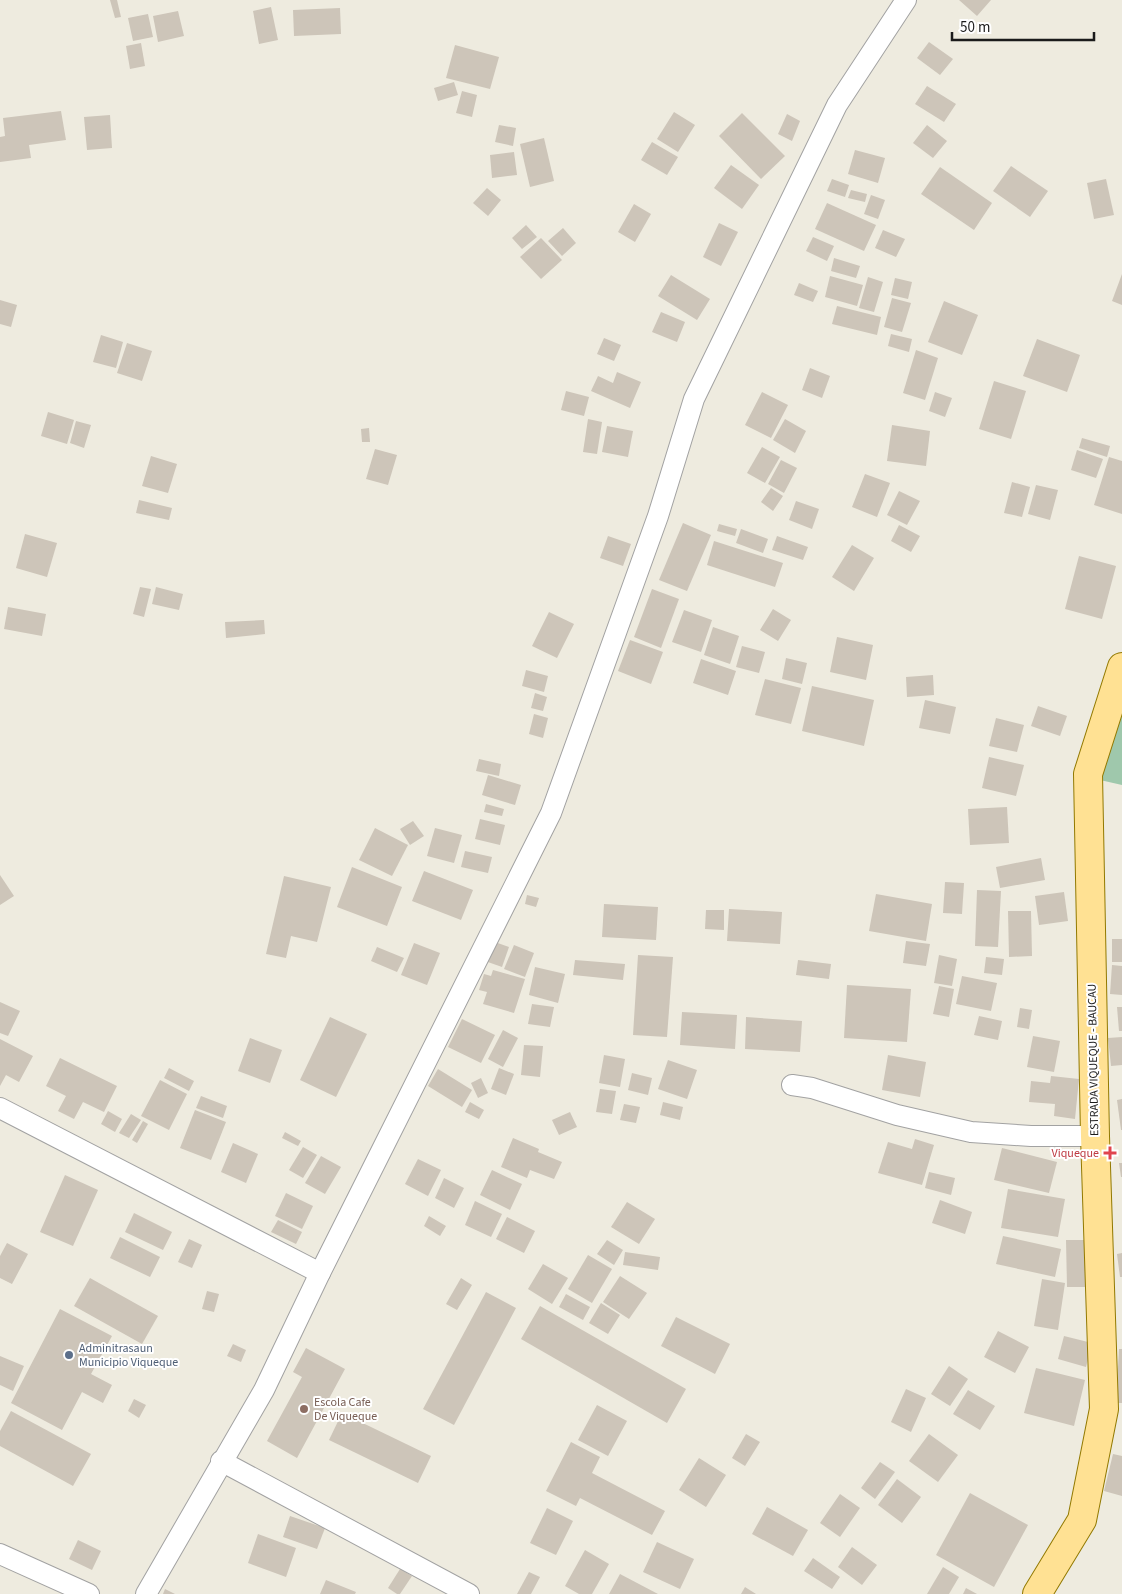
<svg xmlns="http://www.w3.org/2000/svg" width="1122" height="1594" font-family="'Source Sans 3',sans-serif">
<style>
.cemetery{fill:#9fc8ac}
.building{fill:#cdc5b9}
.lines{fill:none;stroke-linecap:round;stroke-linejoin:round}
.street-casing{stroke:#a2a2a2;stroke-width:22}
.primary-casing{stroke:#927900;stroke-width:30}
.street{stroke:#fff;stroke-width:20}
.primary{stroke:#ffe193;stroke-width:28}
.health-dot{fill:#e0444e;stroke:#fff;stroke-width:2}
.service-dot{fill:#5c6f8a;stroke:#fff;stroke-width:2}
.education-dot{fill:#8d6e63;stroke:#fff;stroke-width:2}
.labels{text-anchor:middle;stroke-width:4;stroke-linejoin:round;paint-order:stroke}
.street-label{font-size:12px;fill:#1b1b1b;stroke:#fff}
.health-label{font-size:12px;fill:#be3a42;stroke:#fff;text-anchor:end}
.service-label{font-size:12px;fill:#4e5e75;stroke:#fff;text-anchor:start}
.education-label{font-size:12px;fill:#785e54;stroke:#fff;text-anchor:start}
</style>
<rect width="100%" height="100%" fill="#eeebdf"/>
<!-- cemetery -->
<path class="cemetery" d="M1122 711V785L1100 780Z"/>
<!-- building -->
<g class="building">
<path d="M110 0H117L121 17 115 18Z"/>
<path d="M959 0H991L977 16Z"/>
<path d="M271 7 278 40 259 44 253 11Z"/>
<path d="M340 8 341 34 294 36 293 10Z"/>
<path d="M178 11 184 36 158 42 153 16Z"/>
<path d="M148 14 153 37 133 41 128 18Z"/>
<path d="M929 42 953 59 940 75 917 58Z"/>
<path d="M141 43 145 66 130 69 126 46Z"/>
<path d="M455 45 499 57 490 89 446 78Z"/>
<path d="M454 82 458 95 438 101 434 88Z"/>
<path d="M927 86 956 104 944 122 915 104Z"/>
<path d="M462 91 477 95 472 117 456 113Z"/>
<path d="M61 111 66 140 29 145 31 158 0 162V137L5 136 3 118Z"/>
<path d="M674 112 695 125 678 152 657 139Z"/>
<path d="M742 113 785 156 761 179 719 136Z"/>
<path d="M787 114 800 121 792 141 778 134Z"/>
<path d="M110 115 112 148 87 150 84 117Z"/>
<path d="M499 125 516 128 513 146 495 142Z"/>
<path d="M927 125 947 141 933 158 913 143Z"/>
<path d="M544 138 554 181 530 187 520 144Z"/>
<path d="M652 142 678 157 667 175 641 160Z"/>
<path d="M855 150 885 158 878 183 848 174Z"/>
<path d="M514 152 517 175 492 178 490 155Z"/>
<path d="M731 165 759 185 742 209 714 188Z"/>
<path d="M1011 166 1048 191 1030 217 993 191Z"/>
<path d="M940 167 992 203 974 230 921 194Z"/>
<path d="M832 179 849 185 845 197 827 191Z"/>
<path d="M1106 179 1114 215 1094 219 1087 183Z"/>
<path d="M487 188 501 200 488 216 473 203Z"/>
<path d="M851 190 867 194 865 202 848 198Z"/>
<path d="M871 195 885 200 878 219 864 214Z"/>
<path d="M827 203 876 225 864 251 815 229Z"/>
<path d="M634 204 651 214 635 242 618 232Z"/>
<path d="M719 223 738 232 721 266 703 257Z"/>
<path d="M526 225 537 237 522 249 512 238Z"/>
<path d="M563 228 576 243 562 256 548 241Z"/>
<path d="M883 230 905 239 896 257 875 248Z"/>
<path d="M813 237 834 246 827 261 806 251Z"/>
<path d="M541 238 562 260 541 279 520 257Z"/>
<path d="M834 258 860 266 856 278 831 271Z"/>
<path d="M1122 274V305L1112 301Z"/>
<path d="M671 275 710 299 697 320 658 296Z"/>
<path d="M830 276 863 285 857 306 825 297Z"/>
<path d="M868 277 883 282 874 312 859 308Z"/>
<path d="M895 278 912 282 908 299 891 295Z"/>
<path d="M799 283 818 291 813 302 794 295Z"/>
<path d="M892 298 911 303 902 332 884 327Z"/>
<path d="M0 300 17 305 11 327 0 324Z"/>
<path d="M944 301 978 315 962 355 928 342Z"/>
<path d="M837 306 881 317 877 335 832 324Z"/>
<path d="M661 312 685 322 677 342 652 332Z"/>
<path d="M891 334 912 339 909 352 888 346Z"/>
<path d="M101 335 123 342 116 368 93 362Z"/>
<path d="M604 338 621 345 614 361 597 354Z"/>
<path d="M1037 339 1080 355 1067 392 1023 376Z"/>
<path d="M127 343 152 351 142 381 117 373Z"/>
<path d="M916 350 938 358 925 400 903 393Z"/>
<path d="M810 368 830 376 822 398 802 390Z"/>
<path d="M617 372 641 382 630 408 591 391 598 376 613 383Z"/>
<path d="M994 381 1026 391 1011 439 979 429Z"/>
<path d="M566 391 589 397 584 416 561 410Z"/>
<path d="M762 392 788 405 771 438 745 425Z"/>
<path d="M935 392 952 398 945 417 929 411Z"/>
<path d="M48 412 74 420 67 444 41 436Z"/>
<path d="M588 419 602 422 597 454 583 452Z"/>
<path d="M785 419 806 431 795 453 773 440Z"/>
<path d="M76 421 91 425 84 448 70 443Z"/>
<path d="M892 425 930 431 926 466 887 461Z"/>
<path d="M607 426 633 431 628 457 602 452Z"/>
<path d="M369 428 370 442H362L361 429Z"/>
<path d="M1082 438 1110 446 1107 457 1079 448Z"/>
<path d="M762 447 780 457 765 483 747 473Z"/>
<path d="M375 449 397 455 388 485 366 479Z"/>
<path d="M1077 450 1103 459 1096 478 1071 470Z"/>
<path d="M151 456 177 464 168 493 142 486Z"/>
<path d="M1109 457 1122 461V514L1094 505Z"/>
<path d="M781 460 797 468 784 493 768 484Z"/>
<path d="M865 474 890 483 877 517 852 507Z"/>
<path d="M1012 482 1030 487 1022 517 1004 513Z"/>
<path d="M1036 485 1058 490 1050 520 1028 514Z"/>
<path d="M771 488 783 496 773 511 761 502Z"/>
<path d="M899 491 920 501 907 525 887 515Z"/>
<path d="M139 500 172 508 169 520 136 513Z"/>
<path d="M796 501 819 509 812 529 789 520Z"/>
<path d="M683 523 711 535 687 591 659 580Z"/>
<path d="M719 524 737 529 735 536 717 531Z"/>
<path d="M899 525 920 536 911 552 891 541Z"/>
<path d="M741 529 768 539 763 553 736 543Z"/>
<path d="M25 534 57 543 47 577 16 568Z"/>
<path d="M608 536 631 544 623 566 600 558Z"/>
<path d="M777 536 808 547 803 560 772 550Z"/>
<path d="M714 541 783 563 775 587 707 565Z"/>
<path d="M852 545 874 558 854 591 832 577Z"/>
<path d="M1079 556 1116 566 1102 619 1065 609Z"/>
<path d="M140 587 151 589 144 617 133 614Z"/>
<path d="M156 587 183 594 179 610 152 604Z"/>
<path d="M652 589 679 599 661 648 634 637Z"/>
<path d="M8 607 46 614 42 636 4 629Z"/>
<path d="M773 609 791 620 778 641 760 630Z"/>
<path d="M684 610 712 620 701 652 672 642Z"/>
<path d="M549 612 574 624 557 658 532 646Z"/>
<path d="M264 620 265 634 226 638 225 622Z"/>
<path d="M713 627 739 636 730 664 704 655Z"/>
<path d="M837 637 873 645 866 680 830 672Z"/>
<path d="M630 640 663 652 651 684 618 671Z"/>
<path d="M742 646 765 652 759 673 736 667Z"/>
<path d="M786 658 807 663 802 684 782 679Z"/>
<path d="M701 659 736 671 728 695 693 683Z"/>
<path d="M526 670 548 676 544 692 522 686Z"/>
<path d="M933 675 934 695 907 697 906 677Z"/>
<path d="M765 679 801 688 791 724 755 715Z"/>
<path d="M812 686 874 700 864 746 802 731Z"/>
<path d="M535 693 547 697 543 711 531 708Z"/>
<path d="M925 700 956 707 950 734 919 728Z"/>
<path d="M1038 706 1067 716 1060 736 1031 726Z"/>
<path d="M534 714 548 718 543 738 529 734Z"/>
<path d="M996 718 1024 725 1017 752 989 746Z"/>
<path d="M989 757 1024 765 1016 796 982 788Z"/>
<path d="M479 759 501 764 499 776 476 771Z"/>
<path d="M488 775 521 785 515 805 482 795Z"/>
<path d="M486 804 504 809 502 816 484 812Z"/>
<path d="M1007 807 1009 843 970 845 968 809Z"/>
<path d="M480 819 505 825 500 845 475 839Z"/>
<path d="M413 821 424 836 410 845 400 829Z"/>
<path d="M375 828 408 845 392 876 359 860Z"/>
<path d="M435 828 462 835 454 863 427 856Z"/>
<path d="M465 851 492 857 488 873 461 867Z"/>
<path d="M1041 858 1045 880 1000 888 996 867Z"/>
<path d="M352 867 402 887 387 926 337 907Z"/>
<path d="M424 871 473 890 461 920 412 901Z"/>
<path d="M0 875 14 896 0 905Z"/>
<path d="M284 876 331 887 317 942 291 936 286 958 266 954Z"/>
<path d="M945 882 964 883 962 914 943 913Z"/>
<path d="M977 890 1001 891 998 947 975 946Z"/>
<path d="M1064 892 1068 921 1039 925 1035 896Z"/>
<path d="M876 894 932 904 926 941 869 931Z"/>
<path d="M527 895 539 898 536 907 525 904Z"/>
<path d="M604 904 658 907 656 940 602 937Z"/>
<path d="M729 909 782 912 780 944 727 941Z"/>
<path d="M706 910H724V930L705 929Z"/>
<path d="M1008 911H1031L1032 956 1009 957Z"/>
<rect x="1112" y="939" width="10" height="23"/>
<path d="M492 941 509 947 502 967 485 961Z"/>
<path d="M906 941 930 944 926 966 903 963Z"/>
<path d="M414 943 440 953 427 985 401 975Z"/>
<path d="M514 945 534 953 525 977 504 969Z"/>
<path d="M377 947 404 958 397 972 371 961Z"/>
<path d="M638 955 673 957 667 1037 633 1035Z"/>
<path d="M939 955 957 959 952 986 934 983Z"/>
<path d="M986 957 1004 959 1002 975 984 973Z"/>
<path d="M575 960 625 964 623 980 573 975Z"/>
<path d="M798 960 831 964 829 979 796 975Z"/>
<path d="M1112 965 1122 966V995L1110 994Z"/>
<path d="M535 967 565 974 558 1003 529 995Z"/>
<path d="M493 970 525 979 514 1013 483 1004 487 992 479 990 484 974 491 976Z"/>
<path d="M962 976 997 983 991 1011 956 1004Z"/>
<path d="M847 985 911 989 907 1042 844 1038Z"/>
<path d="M939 986 954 989 949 1017 933 1014Z"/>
<path d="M0 1002 20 1011 8 1036 0 1033Z"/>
<path d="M532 1004 554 1007 550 1027 528 1024Z"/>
<path d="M1117 1007H1122V1031H1119Z"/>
<path d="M1020 1008 1032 1010 1029 1029 1017 1027Z"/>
<path d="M682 1012 737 1015 735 1049 680 1045Z"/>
<path d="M979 1016 1002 1021 998 1040 974 1035Z"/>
<path d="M330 1017 367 1034 336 1097 300 1080Z"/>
<path d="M746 1017 802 1021 800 1052 745 1049Z"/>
<path d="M462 1019 495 1035 481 1063 448 1047Z"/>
<path d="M503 1030 518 1038 503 1067 488 1059Z"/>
<path d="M1033 1036 1060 1041 1054 1072 1027 1067Z"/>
<path d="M1122 1037V1065L1111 1066 1108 1038Z"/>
<path d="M250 1038 282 1050 270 1083 238 1071Z"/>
<path d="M0 1039 33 1056 19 1082 6 1075 0 1086Z"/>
<path d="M524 1045 543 1046 540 1077 521 1075Z"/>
<path d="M604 1055 625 1059 620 1087 599 1083Z"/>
<path d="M888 1055 926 1062 920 1097 882 1090Z"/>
<path d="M60 1058 117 1086 104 1112 83 1102 74 1119 58 1111 66 1096 46 1086Z"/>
<path d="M668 1060 697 1070 687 1099 658 1089Z"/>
<path d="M169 1068 194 1081 189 1091 164 1078Z"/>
<path d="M499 1068 514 1074 506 1095 491 1089Z"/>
<path d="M438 1069 472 1090 462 1107 428 1086Z"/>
<path d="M632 1073 652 1078 648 1095 628 1090Z"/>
<path d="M1051 1076 1079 1079 1075 1119 1054 1116 1055 1104 1029 1102 1031 1081 1050 1083Z"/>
<path d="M481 1078 488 1093 478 1098 471 1083Z"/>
<path d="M160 1080 187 1094 169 1130 141 1116Z"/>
<path d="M600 1089 616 1091 612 1114 596 1112Z"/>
<path d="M201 1096 227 1106 223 1118 196 1108Z"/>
<path d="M1122 1099V1130H1121L1117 1100Z"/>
<path d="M470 1102 484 1110 479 1119 465 1112Z"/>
<path d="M663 1102 683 1107 680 1120 660 1115Z"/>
<path d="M624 1104 640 1107 636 1123 620 1120Z"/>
<path d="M195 1110 226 1122 211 1160 180 1148Z"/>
<path d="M108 1111 122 1119 115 1132 101 1124Z"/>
<path d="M570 1112 577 1127 559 1135 552 1120Z"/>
<path d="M131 1114 141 1120 129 1138 119 1133Z"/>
<path d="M143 1121 148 1124 137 1143 132 1140Z"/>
<path d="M285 1132 301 1141 298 1146 282 1138Z"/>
<path d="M513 1138 539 1149 538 1152 562 1162 554 1179 530 1170 527 1178 501 1167Z"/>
<path d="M915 1139 934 1145 922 1185 878 1173 888 1142 912 1149Z"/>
<path d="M233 1143 258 1154 246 1183 221 1172Z"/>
<path d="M303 1147 317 1155 303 1178 289 1170Z"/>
<path d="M1002 1148 1057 1162 1049 1193 994 1180Z"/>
<path d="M321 1156 341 1167 325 1194 305 1183Z"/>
<path d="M418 1159 441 1170 428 1196 405 1184Z"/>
<path d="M1119 1163H1122V1177H1121Z"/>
<path d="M492 1170 522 1184 510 1210 480 1195Z"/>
<path d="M929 1172 955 1178 951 1195 925 1188Z"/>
<path d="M65 1175 98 1190 73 1246 40 1232Z"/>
<path d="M444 1178 464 1188 454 1208 435 1198Z"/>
<path d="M1008 1189 1065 1199 1058 1237 1001 1228Z"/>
<path d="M286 1193 313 1206 302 1229 275 1216Z"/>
<path d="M940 1200 972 1212 965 1234 932 1223Z"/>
<path d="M475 1201 502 1214 491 1237 465 1225Z"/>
<path d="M627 1202 655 1219 639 1244 611 1227Z"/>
<path d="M134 1213 172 1232 163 1250 125 1232Z"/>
<path d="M429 1216 446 1226 440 1236 424 1226Z"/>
<path d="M507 1217 535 1231 524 1253 496 1239Z"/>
<path d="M278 1220 302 1232 296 1244 271 1232Z"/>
<path d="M1003 1236 1061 1249 1055 1277 996 1264Z"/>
<path d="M120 1237 160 1257 150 1277 110 1258Z"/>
<path d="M189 1239 202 1245 192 1268 178 1262Z"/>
<path d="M607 1240 623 1250 614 1265 597 1254Z"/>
<path d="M1066 1240H1091L1092 1287H1067Z"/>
<path d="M7 1243 28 1254 12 1284 0 1278V1256Z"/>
<path d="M625 1252 660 1257 658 1270 623 1265Z"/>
<path d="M1122 1253V1277H1120L1117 1254Z"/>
<path d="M588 1255 612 1269 592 1303 568 1289Z"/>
<path d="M543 1264 568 1278 552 1304 528 1289Z"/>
<path d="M620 1276 647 1293 629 1319 603 1302Z"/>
<path d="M90 1278 158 1316 142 1344 74 1306Z"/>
<path d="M461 1278 472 1285 457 1310 446 1304Z"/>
<path d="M1042 1279 1065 1283 1058 1330 1034 1326Z"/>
<path d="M207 1291 219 1294 214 1312 202 1309Z"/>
<path d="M486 1292 516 1308 454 1425 423 1409Z"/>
<path d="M566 1294 590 1307 583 1320 559 1307Z"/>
<path d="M601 1303 620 1315 608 1334 589 1323Z"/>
<path d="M540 1306 686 1389 667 1423 521 1339Z"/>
<path d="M60 1309 112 1336 91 1374 112 1385 103 1403 82 1392 62 1430 11 1403Z"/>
<path d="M676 1317 730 1344 715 1374 661 1346Z"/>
<path d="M998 1331 1029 1347 1015 1373 984 1357Z"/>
<path d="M1064 1336 1092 1343 1086 1367 1058 1359Z"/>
<path d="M233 1344 246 1350 241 1362 227 1356Z"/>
<path d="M306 1348 345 1369 297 1458 267 1441 302 1377 293 1372Z"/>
<path d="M1119 1349H1122V1403H1116Z"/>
<path d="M0 1356 24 1366 13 1391 0 1385Z"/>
<path d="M949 1366 968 1379 950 1406 931 1394Z"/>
<path d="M1036 1368 1085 1380 1074 1426 1024 1413Z"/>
<path d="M906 1389 926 1398 911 1432 891 1422Z"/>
<path d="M968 1390 995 1406 980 1430 953 1414Z"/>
<path d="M134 1399 146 1405 139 1418 128 1411Z"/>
<path d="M597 1405 627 1421 608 1456 578 1440Z"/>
<path d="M11 1411 91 1454 73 1486 0 1446V1431Z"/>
<path d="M342 1413 431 1456 418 1483 329 1440Z"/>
<path d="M746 1434 760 1442 745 1466 732 1458Z"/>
<path d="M929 1434 958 1455 938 1482 909 1461Z"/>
<path d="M571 1442 600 1457 592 1473 665 1511 652 1535 580 1498 576 1506 546 1491Z"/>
<path d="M1113 1454 1122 1456V1496L1104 1491Z"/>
<path d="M699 1458 726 1475 706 1507 679 1490Z"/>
<path d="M880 1462 895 1472 875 1499 861 1488Z"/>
<path d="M897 1479 921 1497 902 1523 878 1505Z"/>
<path d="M970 1493 1028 1525 994 1587 936 1555Z"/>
<path d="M840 1494 860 1508 840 1537 820 1523Z"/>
<path d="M767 1507 808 1530 793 1556 752 1534Z"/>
<path d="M547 1508 573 1521 556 1555 530 1543Z"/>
<path d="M290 1516 325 1528 317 1549 283 1537Z"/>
<path d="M258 1534 296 1548 286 1577 248 1563Z"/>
<path d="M78 1540 101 1551 92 1570 69 1559Z"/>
<path d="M657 1542 694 1559 680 1589 643 1572Z"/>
<path d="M852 1547 877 1565 862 1585 838 1567Z"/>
<path d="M585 1550 609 1564 592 1594H579L565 1586Z"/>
<path d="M813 1558 840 1577 832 1589 804 1571Z"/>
<path d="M943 1567 959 1577 949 1594H927Z"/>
<path d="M400 1569 412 1576 400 1594H397L388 1588Z"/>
<path d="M529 1572 540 1577 531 1594H517Z"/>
<path d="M620 1574 658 1594H609Z"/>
<path d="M326 1580 356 1592 355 1594H320Z"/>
<path d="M745 1587 756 1594H741Z"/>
<path d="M966 1588 977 1594H963Z"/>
<path d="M165 1589 175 1594H163Z"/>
</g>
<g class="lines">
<!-- street casing -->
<g class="street-casing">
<g id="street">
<path d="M792 1085 812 1088 897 1115 971 1132 1031 1136H1095"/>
<path d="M0 1108 320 1273"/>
<path d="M221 1461 469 1594"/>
<path d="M0 1554 89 1594"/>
<path d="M146 1594 264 1390 320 1273 551 813 658 516 694 399 837 105 906 0"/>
</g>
</g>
<!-- primary casing -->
<g class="primary-casing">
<path id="primary" d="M1037 1594 1082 1520 1104 1409 1095 1136 1088 774 1122 667"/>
</g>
<!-- street -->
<use href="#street" class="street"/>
<!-- primary -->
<use href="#primary" class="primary"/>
</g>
<!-- markers -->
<path class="health-dot" d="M1107.5 1145.5h5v5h5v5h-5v5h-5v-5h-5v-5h5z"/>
<circle class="service-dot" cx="69" cy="1355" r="5"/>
<circle class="education-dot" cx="304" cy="1409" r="5"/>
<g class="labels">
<!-- street labels -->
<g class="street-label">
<text transform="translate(1093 1060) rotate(-91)" y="4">ESTRADA VIQUEQUE - BAUCAU</text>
</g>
<!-- health labels -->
<g class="health-label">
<text x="1099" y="1157">Viqueque</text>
</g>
<!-- service labels -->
<g class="service-label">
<text x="79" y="1352">Adminitrasaun<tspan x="79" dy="14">Municipio Viqueque</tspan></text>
</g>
<!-- education labels -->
<g class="education-label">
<text x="314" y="1406">Escola Cafe<tspan x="314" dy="14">De Viqueque</tspan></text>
</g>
</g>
<!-- scale -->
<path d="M952 32v8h142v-8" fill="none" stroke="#1b1b1b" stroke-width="2.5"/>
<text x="960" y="32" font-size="15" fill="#1b1b1b" stroke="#ffffff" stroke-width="4" paint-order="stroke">50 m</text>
</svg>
